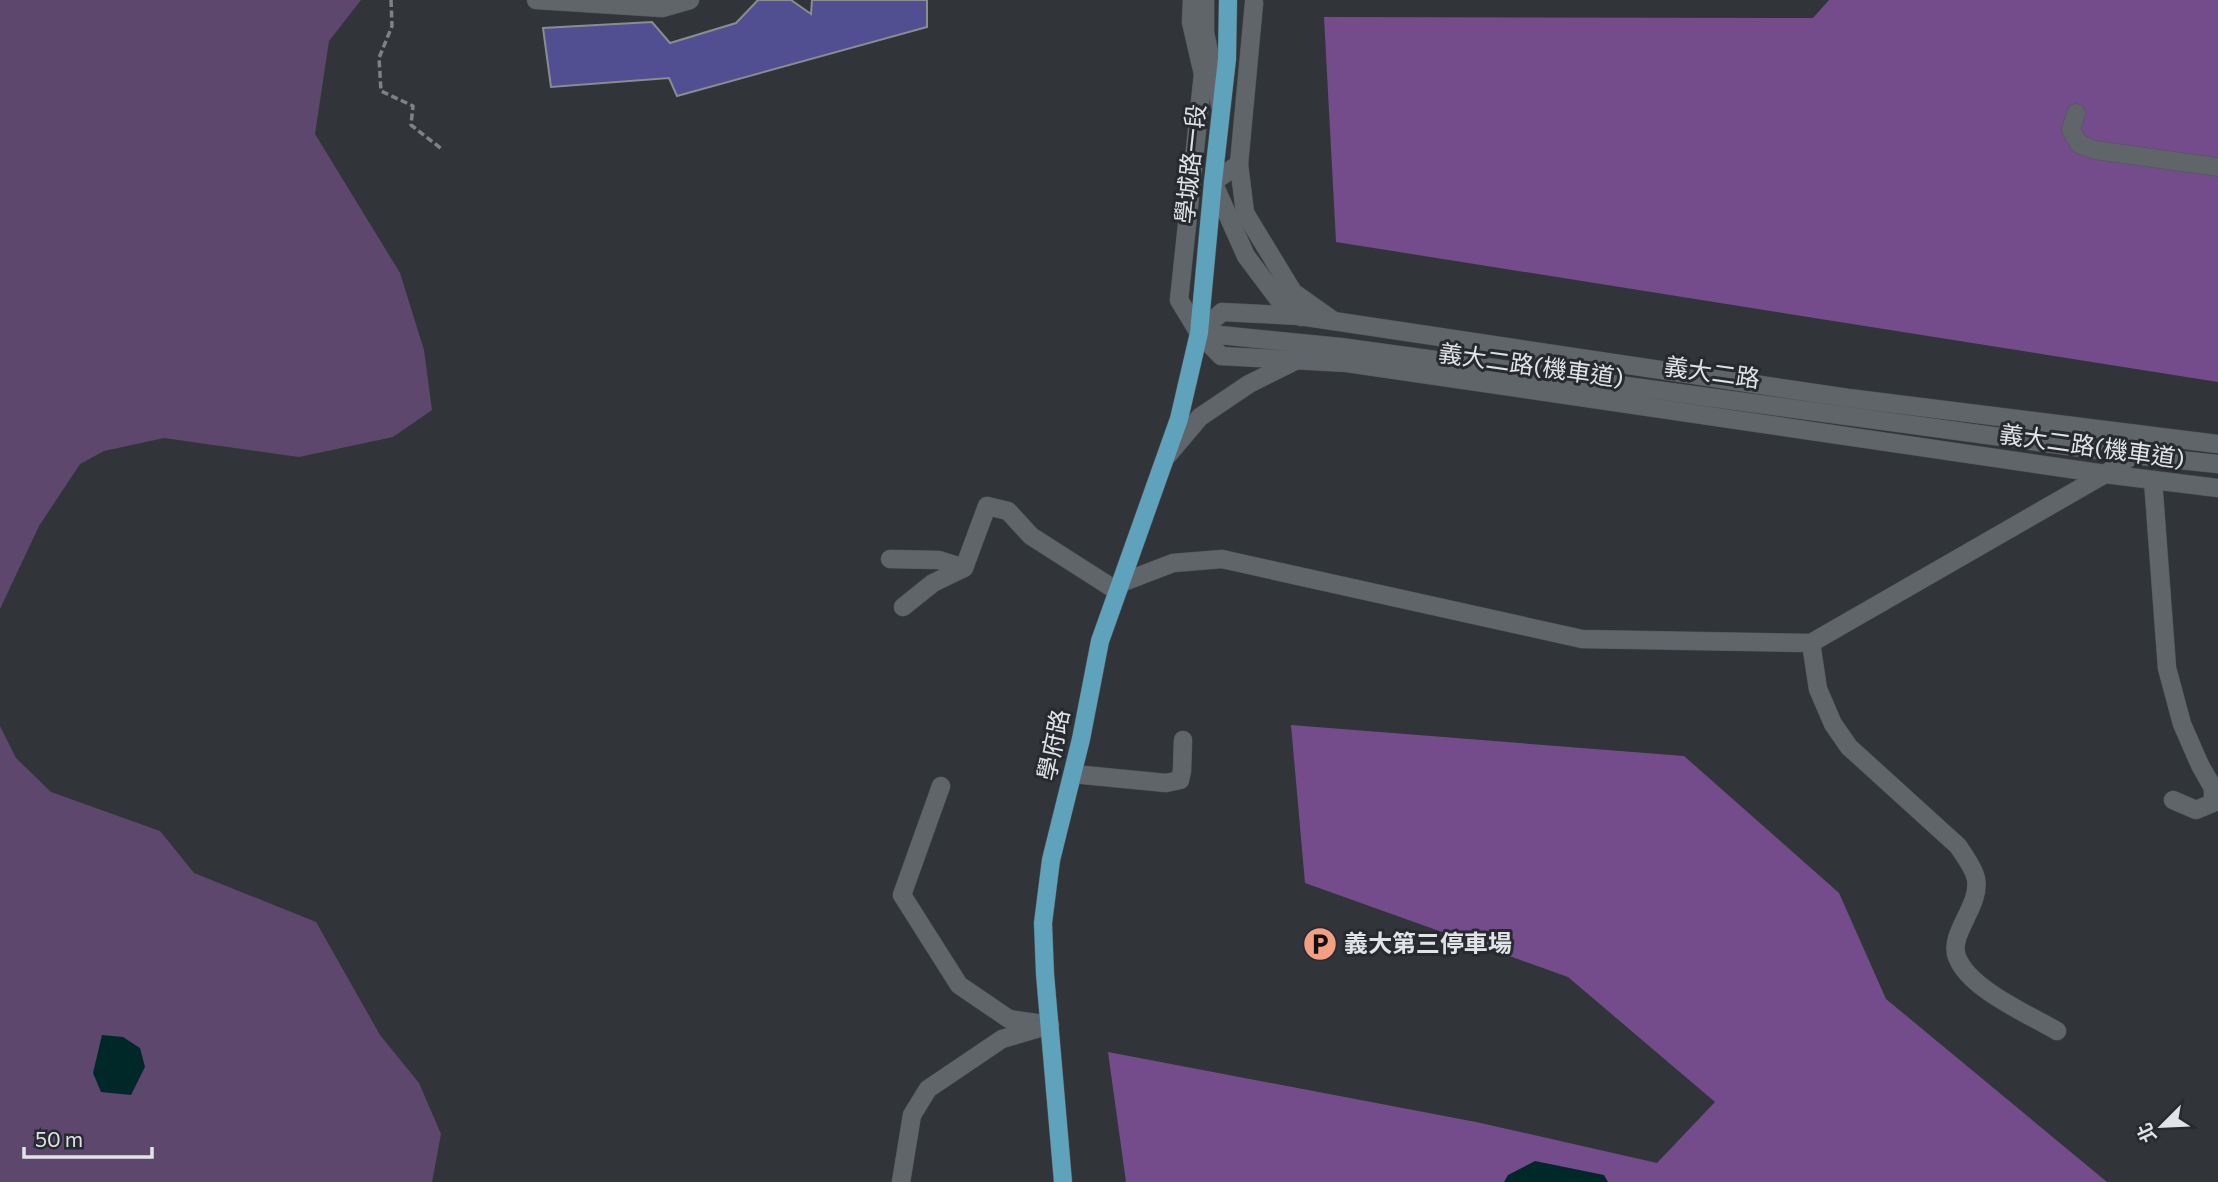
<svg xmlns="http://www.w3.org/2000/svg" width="2218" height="1182" font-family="Commissioner,'Noto Sans TC',sans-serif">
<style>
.green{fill:#5e476d}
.forest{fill:#744c8b}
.water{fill:#002829}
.building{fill:#514f92;stroke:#8b8b92;stroke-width:2}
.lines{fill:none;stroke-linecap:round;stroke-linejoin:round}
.minor-casing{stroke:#515458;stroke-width:19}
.major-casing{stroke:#515458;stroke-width:19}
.path{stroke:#7e8185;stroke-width:3.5;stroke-dasharray:7 3.5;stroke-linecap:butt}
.minor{stroke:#60656a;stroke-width:18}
.major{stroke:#5ea2bc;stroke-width:18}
.labels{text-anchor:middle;stroke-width:6;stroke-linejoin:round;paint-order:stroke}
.street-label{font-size:24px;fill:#e1e3e6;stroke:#272b30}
.poi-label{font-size:24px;font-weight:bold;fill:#e1e3e6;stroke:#272b30;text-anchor:start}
</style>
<rect width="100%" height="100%" fill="#31353a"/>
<!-- green -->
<g class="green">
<path d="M0 0H361L329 41 315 134 400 273 424 350 432 410 393 437 299 457 164 438 104 451 80 464 39 526 0 609Z"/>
<path d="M0 726 16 758 51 792 160 831 194 873 316 922 380 1035 419 1083 441 1134 432 1182H0Z"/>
</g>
<!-- forest -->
<g class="forest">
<path d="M1829 0H2218V382L1336 242 1324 17 1813 18Z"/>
<path d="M1291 725 1684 756 1839 893 1886 999 2107 1182H1126L1108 1052 1476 1122 1657 1163 1715 1102 1568 977 1305 883Z"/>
</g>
<!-- water -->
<g class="water">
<path d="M102 1035 123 1037 140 1048 145 1067 131 1095 101 1092 93 1073Z"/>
<path d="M1535 1161 1604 1175 1608 1182H1504L1508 1175Z"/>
</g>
<!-- building -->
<path class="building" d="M758 0H791L811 14 812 0H927V27L677 96 669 78 551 87 543 28 652 22 670 43 736 23Z"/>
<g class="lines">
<!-- minor casing -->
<g class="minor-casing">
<g id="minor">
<path d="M536 0 662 8 690 0"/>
<path d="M1192 0 1191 22 1203 74 1179 300 1199 333 1221 356 1347 363 2105 474 2218 488"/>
<path d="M1205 0V33L1220 105"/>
<path d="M1254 3 1239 164 1213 182 1246 256 1279 300 1301 317"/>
<path d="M2076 113 2071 130 2079 144 2095 150 2218 167"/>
<path d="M1239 164 1245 213 1293 292 1331 319"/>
<path d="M1199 333 1222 312 1300 316 1848 398 2218 444"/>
<path d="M1199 333 1340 347 2133 455 2218 464"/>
<path d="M1167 456 1200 417 1249 384 1295 361"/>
<path d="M2153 480 2167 668 2182 724 2200 765 2213 788V803L2196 810 2173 800"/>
<path d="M890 559 939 560 964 568 987 506 1008 511 1031 536 1117 591"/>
<path d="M1121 583 1173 563 1222 559 1582 639 1811 643 2105 474 2133 455"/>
<path d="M903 607 933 583 964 568"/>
<path d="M1811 643 1818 689 1833 724 1849 747 1958 846C1964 855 1974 868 1976 879 1981 906 1948 934 1957 957 1969 989 2028 1014 2057 1031"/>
<path d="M1073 774 1166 783 1180 780 1182 771 1183 740"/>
<path d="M941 786 902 895 959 985 1009 1019 1050 1025"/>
<path d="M901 1182 912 1115 928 1089 1002 1039 1043 1027"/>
</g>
</g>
<!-- major casing -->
<g class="major-casing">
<path id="major" d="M1063 1182 1045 974 1043 923 1051 860 1081 739 1100 641 1179 419 1199 333 1213 182 1227 59 1228 0"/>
</g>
<!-- path -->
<path class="path" d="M391 0 392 26 379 58 381 91 413 106 411 125 443 150"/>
<!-- minor -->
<use href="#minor" class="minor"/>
<!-- major -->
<use href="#major" class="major"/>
</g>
<!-- icons -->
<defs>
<g id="parking-disc" transform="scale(1.75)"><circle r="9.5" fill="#f39f83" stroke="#272b30"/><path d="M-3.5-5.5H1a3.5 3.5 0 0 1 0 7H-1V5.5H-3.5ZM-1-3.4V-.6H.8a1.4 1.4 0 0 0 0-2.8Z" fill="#111"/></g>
</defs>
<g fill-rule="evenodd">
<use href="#parking-disc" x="1320" y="944"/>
</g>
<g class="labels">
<!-- street labels -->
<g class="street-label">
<text transform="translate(1191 164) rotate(-84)" y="8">學城路一段</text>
<text transform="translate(1531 366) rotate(8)" y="8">義大二路(機車道)</text>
<text transform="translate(1712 373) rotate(8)" y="8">義大二路</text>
<text transform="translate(2092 447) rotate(8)" y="8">義大二路(機車道)</text>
<text transform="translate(1054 745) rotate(-78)" y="8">學府路</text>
</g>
<!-- poi labels -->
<g class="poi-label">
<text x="1344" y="952">義大第三停車場</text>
</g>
</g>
<!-- north arrow -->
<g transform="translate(2162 1126) rotate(246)" stroke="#272b30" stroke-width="5" paint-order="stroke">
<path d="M0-5L12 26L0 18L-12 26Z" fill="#e1e3e6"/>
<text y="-10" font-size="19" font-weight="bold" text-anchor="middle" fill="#e1e3e6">北</text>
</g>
<!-- scale -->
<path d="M24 1147v10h128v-10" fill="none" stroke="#e1e3e6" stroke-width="3.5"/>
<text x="35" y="1147" font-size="21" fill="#e1e3e6" stroke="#272b30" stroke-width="5" paint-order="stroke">50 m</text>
</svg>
